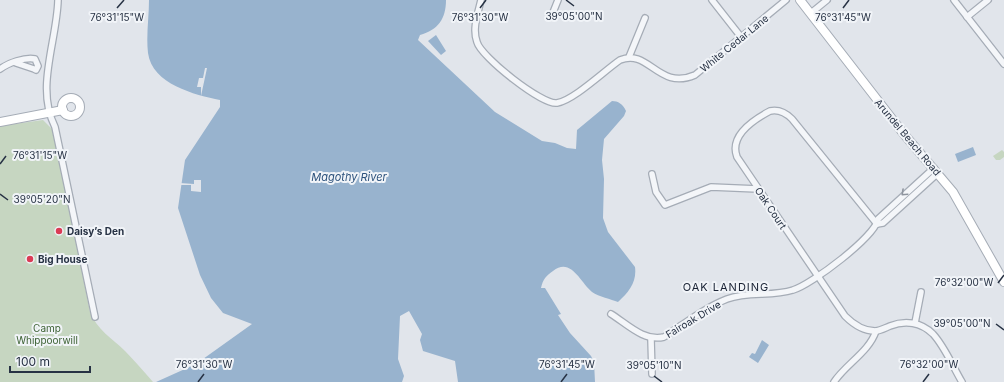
<svg xmlns="http://www.w3.org/2000/svg" width="1004" height="382" font-family="Inter,sans-serif">
<style>
.green{fill:#c6d6c1}
.water{fill:#98b3ce}
.pier{fill:#e1e5eb}
.lines{fill:none;stroke-linecap:round;stroke-linejoin:round}
.street-casing{stroke:#a5acb6;stroke-width:8}
.secondary-casing{stroke:#a5acb6;stroke-width:10}
.street{stroke:#f4f6f9;stroke-width:5.5}
.secondary{stroke:#fff;stroke-width:8}
.oneway{stroke:#8e949e}
.ticks{fill:none;stroke:#273244;stroke-width:1.5}
.poi-dot{fill:#db3b55;stroke:#f1f4f8;stroke-width:1.5}
.labels{text-anchor:middle;stroke-width:4;stroke-linejoin:round;paint-order:stroke}
.street-label{font-size:10px;fill:#273244;stroke:#f1f4f8}
.poi-label{font-size:10px;font-weight:bold;fill:#273244;stroke:#f1f4f8;text-anchor:start}
.park-label{font-size:10px;fill:#3c6133;stroke:#f1f4f8}
.water-label{font-size:11px;font-style:italic;fill:#2d527c;stroke:#f1f4f8}
.neighbourhood-label{font-size:11px;letter-spacing:1px;fill:#1a2335;stroke:#f1f4f8}
.ticks-label{font-size:10px;text-anchor:middle;fill:#273244;stroke:#f1f4f8;stroke-width:4;stroke-linejoin:round;paint-order:stroke}
</style>
<rect width="100%" height="100%" fill="#e1e5eb"/>
<!-- green -->
<g class="green">
<path d="M43 120 54 131 90 312C97 330 112 338 125 351 135 361 144 372 153 382H0V126Z"/>
<path d="M1002 150 1004 152V157L1000 160H996L993 156Z"/>
</g>
<!-- water -->
<g class="water">
<path d="M149 0H446C446 19 438 30 420 35L418 40 495 112 542 141 555 143 567 148 576 149 577 130 612 101C618 101 623 104 626 111L624 116 604 139 602 160 604 179 603 218 608 232 635 267C637 282 629 292 618 302 611 299 599 297 592 292 580 282 571 257 553 271 546 276 543 279 541 288H545L561 314 558 315 570 333 591 356 594 362 595 382H458L455 361 423 351 420 340 422 334 409 311 400 316 398 359 404 376 402 382H156L196 364 252 324 223 313 211 298 200 275 178 208 185 160 220 107V100C195 95 152 84 148 53 146 36 149 17 149 0Z"/>
<path d="M436 35 446 51 441 55 428 41Z"/>
<path d="M973 147 976 155 958 162 955 154Z"/>
<path d="M762 340 769 345 758 363 749 357 752 353 755 354Z"/>
</g>
<!-- pier -->
<g class="pier">
<path d="M205 68H207L201 96V87H197L199 78H203Z"/>
<path d="M194 180H201V192L191 191V185H180V183L194 184Z"/>
</g>
<g class="lines">
<!-- street casing -->
<g class="street-casing">
<g id="street">
<path d="M58 0C57 41 35 88 55 127L95 317"/>
<path d="M481 0C478 13 472 29 477 42 481 57 542 105 557 103 574 100 604 71 620 60 649 48 658 91 695 75L786 0"/>
<path d="M712 0 741 37"/>
<path d="M954 0 1004 64"/>
<path d="M811 13 827 0"/>
<path d="M552 15 558 0"/>
<path d="M967 17 988 0"/>
<path d="M629 57 645 18"/>
<path d="M0 69C8 63 25 57 35 59L38 66 36 70 34 69 16 63"/>
<path d="M652 174 656 192 665 205 711 187 758 189"/>
<path d="M877 224 792 119C786 113 779 109 770 111 753 120 729 136 737 157L845 316C853 324 864 331 875 331 880 331 885 328 890 326 905 320 921 322 933 334 945 347 953 367 962 382"/>
<path d="M877 224 883 223 938 173"/>
<path d="M611 314C627 324 644 342 664 337 684 324 704 308 727 299 749 291 771 297 793 290 811 285 876 236 878 219L934 168"/>
<path d="M915 323 921 292"/>
<path d="M651 339 652 374"/>
<path d="M834 382C846 364 869 352 876 331"/>
</g>
</g>
<!-- secondary casing -->
<g class="secondary-casing">
<g id="secondary">
<path d="M800 0 903 133 953 192 1004 282"/>
<circle cx="71" cy="107" r="9"/>
<path d="M0 122 63 110"/>
</g>
</g>
<!-- street -->
<use href="#street" class="street"/>
<!-- secondary -->
<use href="#secondary" class="secondary"/>
</g>
<!-- one-way arrows -->
<defs><path id="oneway-chevron" d="M-2-3.5L2.5 0L-2 3.5" fill="none" stroke-width="1.6" stroke-linecap="round" stroke-linejoin="round"/></defs>
<use class="oneway" href="#oneway-chevron" transform="translate(904 193) rotate(137)"/>
<!-- ticks -->
<path class="ticks" d="M566 0 574 6M117 8 124 0M480 8 486 0M843 8 849 0M0 164 6 156M0 194 8 200M998 283 1004 275M996 324 1004 330M654 376 662 382M198 382 204 374M561 382 567 374M923 382 929 374"/>
<!-- markers -->
<g class="poi-dot">
<circle cx="59" cy="231" r="4"/>
<circle cx="30" cy="259" r="4"/>
</g>
<g class="labels">
<!-- street labels -->
<g class="street-label">
<text transform="translate(734 43) rotate(-39)" y="4">White Cedar Lane</text>
<text transform="translate(908 137) rotate(50)" y="4">Arundel Beach Road</text>
<text transform="translate(771 208) rotate(56)" y="4">Oak Court</text>
<text transform="translate(693 319) rotate(-31)" y="4">Fairoak Drive</text>
</g>
<!-- poi labels -->
<g class="poi-label">
<text x="67" y="235">Daisy’s Den</text>
<text x="38" y="263">Big House</text>
</g>
<!-- park labels -->
<g class="park-label">
<text x="47" y="332">Camp<tspan x="47" dy="12">Whippoorwill</tspan></text>
</g>
<!-- water labels -->
<g class="water-label">
<text x="349" y="181">Magothy River</text>
</g>
<!-- neighbourhood labels -->
<g class="neighbourhood-label">
<text x="726" y="291">OAK LANDING</text>
</g>
</g>
<g class="ticks-label">
<text x="574" y="20">39°05'00"N</text>
<text x="117" y="21">76°31'15"W</text>
<text x="480" y="21">76°31'30"W</text>
<text x="843" y="21">76°31'45"W</text>
<text x="40" y="159">76°31'15"W</text>
<text x="42" y="203">39°05'20"N</text>
<text x="964" y="286">76°32'00"W</text>
<text x="962" y="327">39°05'00"N</text>
<text x="204" y="368">76°31'30"W</text>
<text x="567" y="368">76°31'45"W</text>
<text x="929" y="368">76°32'00"W</text>
<text x="654" y="369">39°05'10"N</text>
</g>
<!-- scale -->
<path d="M10 366v6h80v-6" fill="none" stroke="#273244" stroke-width="2"/>
<text x="16" y="366" font-size="12" fill="#273244" stroke="#f1f4f8" stroke-width="3" paint-order="stroke">100 m</text>
</svg>
